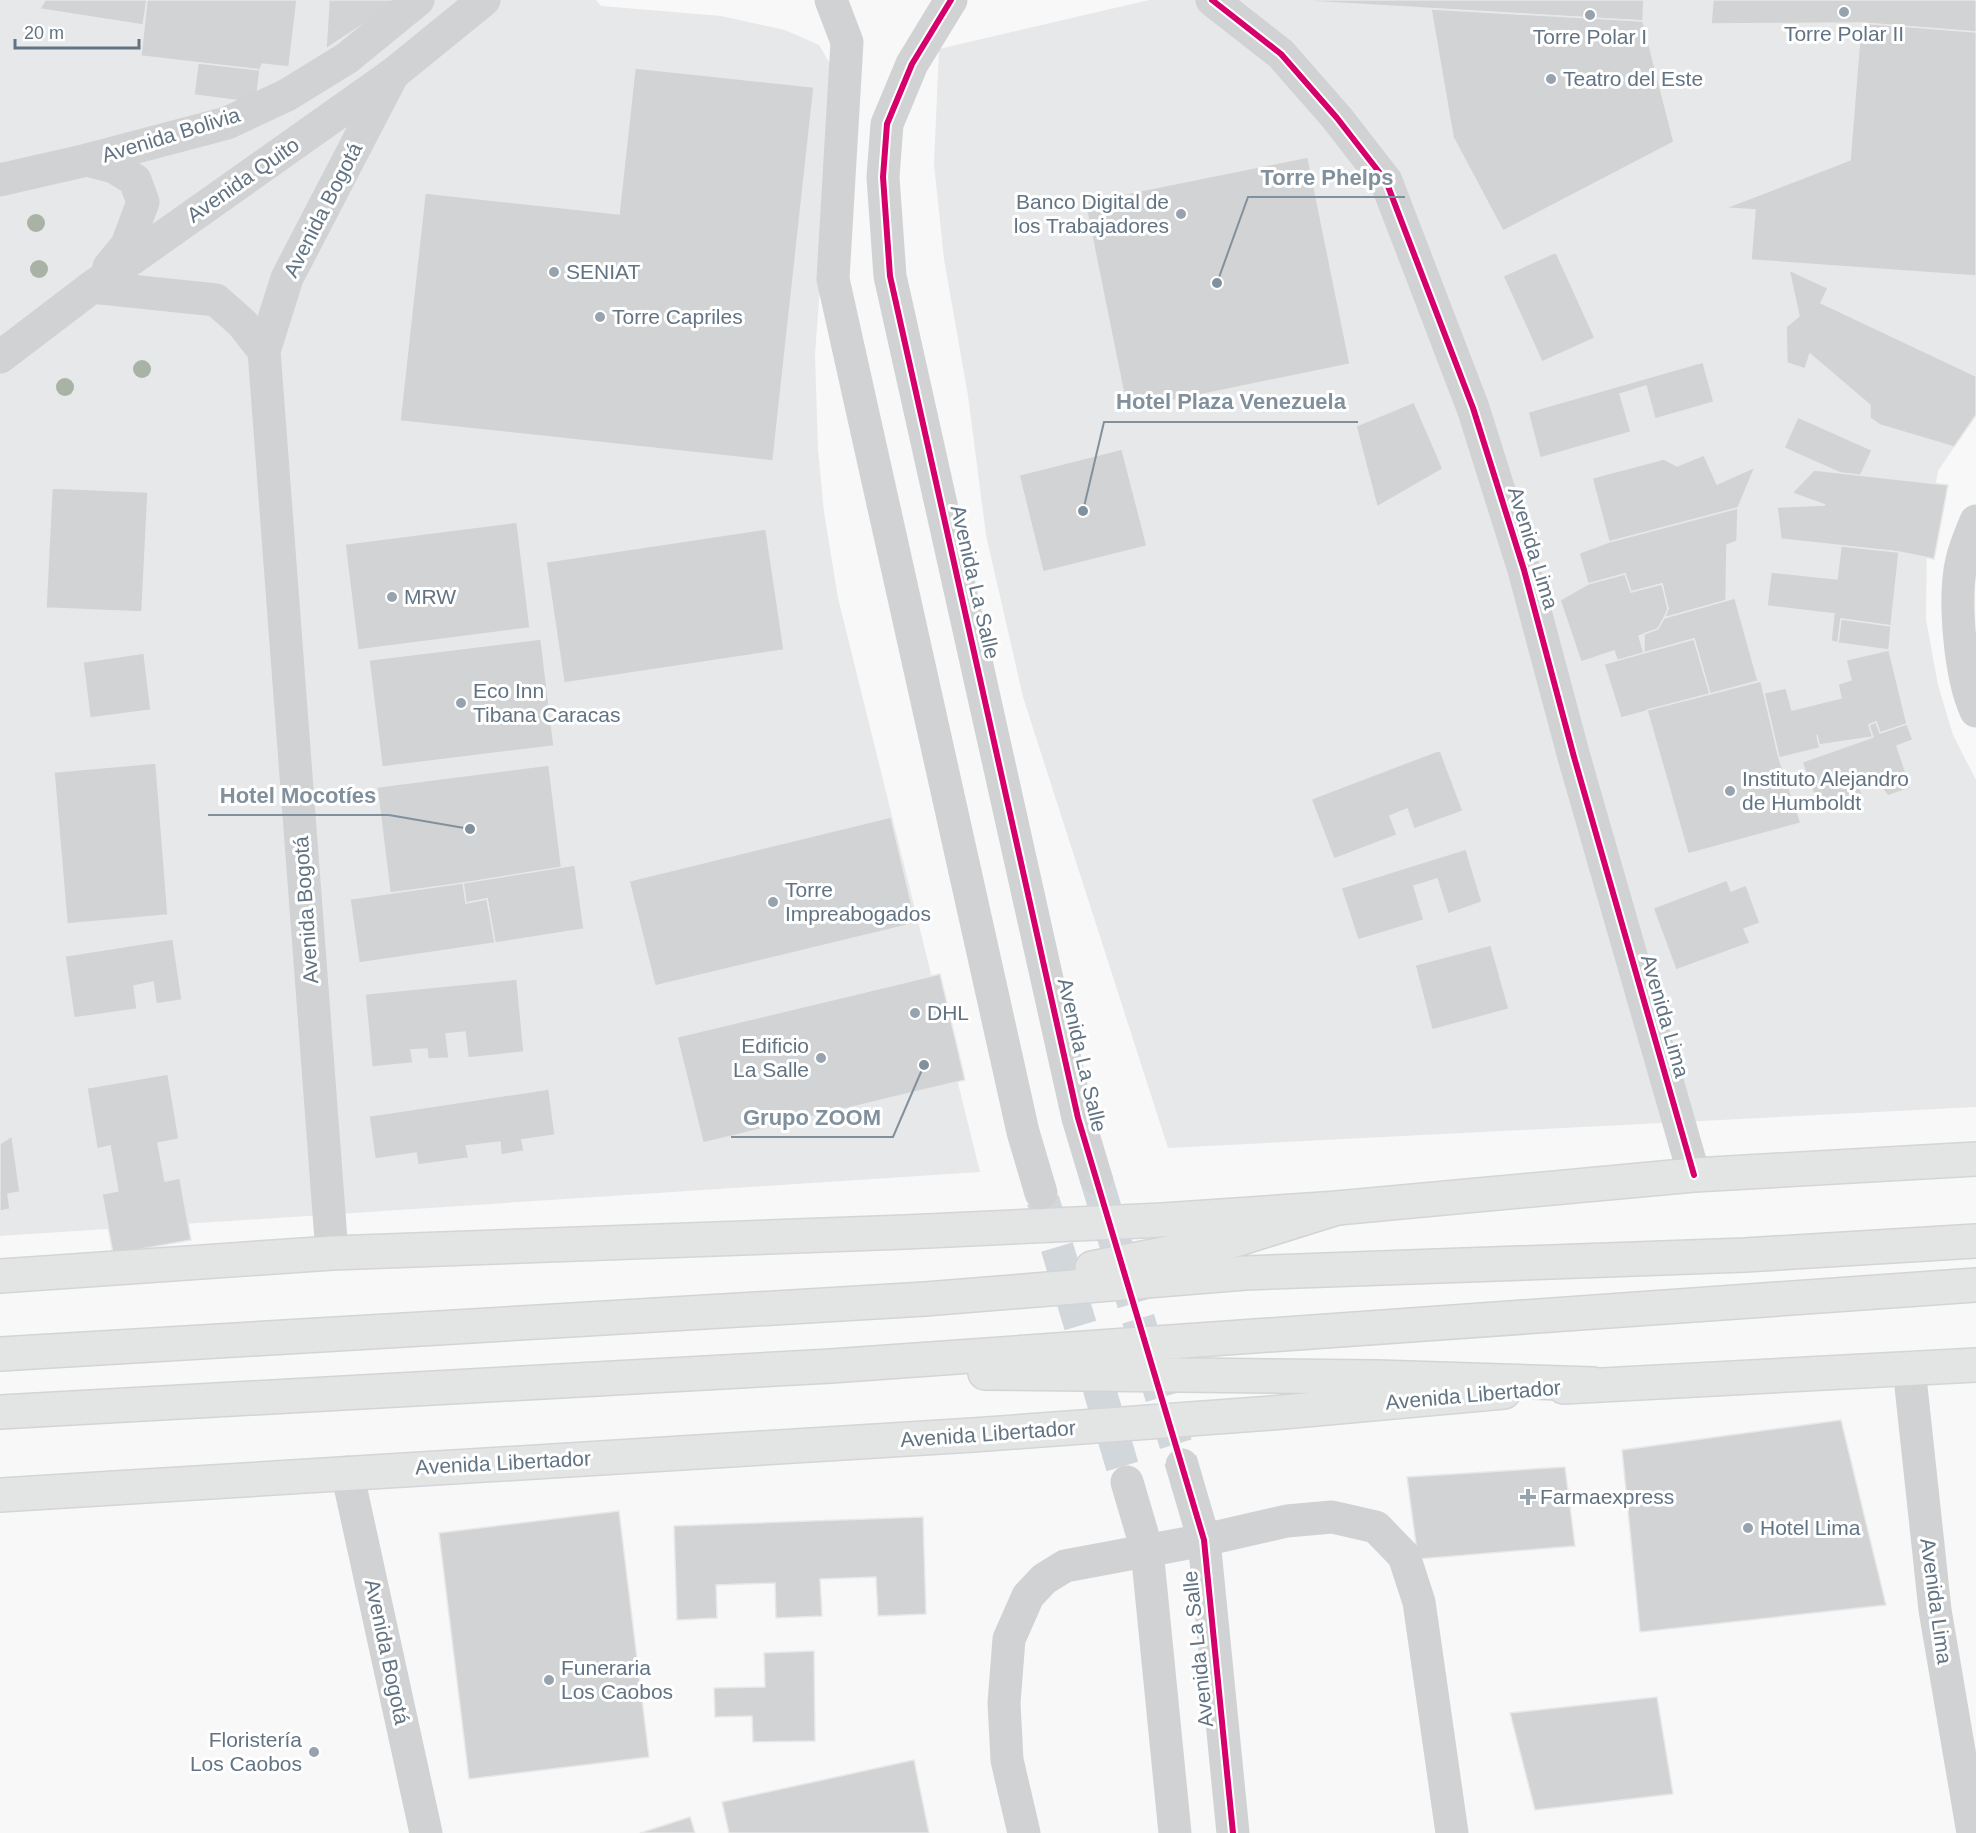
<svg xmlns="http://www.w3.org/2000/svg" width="1976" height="1833" font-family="Arial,sans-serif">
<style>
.built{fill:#e7e8e9}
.building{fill:#d2d3d4;stroke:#e8e8e8;stroke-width:1.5}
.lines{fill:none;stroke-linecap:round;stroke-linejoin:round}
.street-tunnel{stroke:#d2d7db;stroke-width:33;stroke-dasharray:33 16;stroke-linecap:butt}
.secondary-casing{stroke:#d3d5d7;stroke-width:36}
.primary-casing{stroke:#d3d4d6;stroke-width:36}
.street{stroke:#d1d2d3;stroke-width:33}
.secondary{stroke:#e3e4e4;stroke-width:33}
.primary{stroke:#e3e4e4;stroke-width:33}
.cycleway-casing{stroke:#fff;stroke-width:10}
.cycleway{stroke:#d6006c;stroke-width:6}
.tree{fill:#a8b3a6}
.poi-dot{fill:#96a2ad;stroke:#fff;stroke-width:2}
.labels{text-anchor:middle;stroke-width:6;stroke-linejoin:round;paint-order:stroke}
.poi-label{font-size:21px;fill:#627484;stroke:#fff;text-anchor:start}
.street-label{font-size:21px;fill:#627484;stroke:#fff}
.leader{fill:none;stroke:#81909d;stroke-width:2}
.callout-dot{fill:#81909d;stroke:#fff;stroke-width:2}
.callout-label{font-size:22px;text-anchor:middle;font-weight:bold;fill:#81909d;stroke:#fff;stroke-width:6;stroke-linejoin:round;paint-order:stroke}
</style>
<rect width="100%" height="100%" fill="#f8f8f8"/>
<!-- built -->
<g class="built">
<path d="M0 0H596L601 6 721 16 785 30 819 45 836 74 815 354 818 450 824 512 838 598 980 1172 0 1236Z"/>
<path d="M1149 0H1976V386L1957 418 1954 447 1938 471 1927 538 1926 619 1938 685 1953 735 1976 780V1107L1168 1148 1023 697 986 535 968 396 944 259 934 164 939 49Z"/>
</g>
<!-- building -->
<g class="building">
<path d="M45 0H147L143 25 40 9Z"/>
<path d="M147 0H297L289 67 262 64 260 70 141 56Z"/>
<path d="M329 0H400L326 49Z"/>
<path d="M1286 0H1644L1643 21Z"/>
<path d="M1713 0H1976V32L1861 23 1711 24Z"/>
<path d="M1431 9 1643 21 1674 142 1503 231 1453 137Z"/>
<path d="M1861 23 1976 32V276L1751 260 1755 210 1725 208 1850 160Z"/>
<path d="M198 63 260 70 256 103 194 95Z"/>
<path d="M635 68 814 87 773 461 400 421 425 193 619 214Z"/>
<path d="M1308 157 1350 364 1127 410 1085 202Z"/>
<path d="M1556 252 1595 338 1542 362 1503 276Z"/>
<path d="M1789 270 1828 288 1821 303 1976 376V415L1954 447 1880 425 1870 418V405L1810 354 1805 369 1787 363 1786 327 1799 316Z"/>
<path d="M1703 362 1714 402 1655 419 1646 386 1620 394 1631 432 1540 458 1528 412Z"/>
<path d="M1414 402 1443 469 1377 507 1356 426Z"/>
<path d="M1798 417 1872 450 1858 481 1784 448Z"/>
<path d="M1122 449 1147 546 1043 572 1019 475Z"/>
<path d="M1704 455 1717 484 1755 467 1738 508 1609 542 1592 478 1664 459 1677 466Z"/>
<path d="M1814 470 1948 485 1934 559 1899 552 1781 539 1777 507 1825 505 1792 493Z"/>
<path d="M52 488 148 492 142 612 46 608Z"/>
<path d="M1738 508 1737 541 1727 545 1726 601 1664 618 1668 609 1662 584 1631 592 1625 574 1588 584 1579 553 1609 542Z"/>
<path d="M517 522 530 628 358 650 345 544Z"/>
<path d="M766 529 784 650 564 683 546 562Z"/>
<path d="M1841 546 1899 552 1891 626 1841 619 1838 643 1831 641 1834 614 1767 606 1771 572 1837 579Z"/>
<path d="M1625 574 1631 592 1662 584 1668 609 1664 618 1658 629 1639 636 1644 653 1618 662 1614 651 1581 662 1560 600 1588 584Z"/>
<path d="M1735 598 1758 681 1710 694 1694 639 1644 653V634L1658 629 1664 618Z"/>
<path d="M1841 619 1891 626 1889 650 1838 643Z"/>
<path d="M541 639 554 746 382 767 369 660Z"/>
<path d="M1694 639 1710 694 1621 718 1604 664Z"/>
<path d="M1889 650 1907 724 1880 733 1876 722 1869 725 1873 737 1819 745 1817 735 1820 748 1779 758 1764 693 1786 688 1792 710 1841 698 1838 684 1851 680 1846 660Z"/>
<path d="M144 653 151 710 90 718 83 662Z"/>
<path d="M1761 681 1779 758 1801 823 1688 854 1647 710Z"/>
<path d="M1876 722 1880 733 1907 724 1913 740 1897 746 1911 788 1888 796 1880 786H1874L1871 779 1858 783 1864 799 1821 814 1802 762 1873 737 1869 725Z"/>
<path d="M1440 750 1463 811 1414 829 1407 809 1390 816 1397 835 1334 859 1311 799Z"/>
<path d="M156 763 168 915 67 924 54 772Z"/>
<path d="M549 765 562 871 390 893 377 787Z"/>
<path d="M891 817 916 923 655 986 629 881Z"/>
<path d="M1466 849 1482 902 1448 914 1437 879 1414 886 1424 920 1358 940 1341 888Z"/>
<path d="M575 865 584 929 495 943 487 899 466 903 463 883Z"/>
<path d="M1727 880 1731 891 1746 885 1760 923 1744 929 1750 943 1676 970 1653 908Z"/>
<path d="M463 883 466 903 487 899 495 943 359 963 350 899Z"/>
<path d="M173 939 182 1000 156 1004 153 982 134 986 137 1009 74 1018 65 956Z"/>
<path d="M1491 945 1509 1009 1432 1030 1415 965Z"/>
<path d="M940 974 965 1080 703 1143 677 1037Z"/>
<path d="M517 979 524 1052 468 1058 465 1032 446 1034 449 1058 428 1059 427 1049 411 1050 413 1063 372 1067 365 994Z"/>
<path d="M168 1074 179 1139 158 1143 165 1181 180 1178 191 1240 113 1254 102 1194 118 1191 110 1146 97 1149 87 1088Z"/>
<path d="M549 1089 555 1135 522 1140 524 1151 501 1155 500 1142 466 1146 469 1158 418 1165 416 1153 375 1159 369 1116Z"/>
<path d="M12 1136 20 1192 8 1194 10 1209 0 1211V1144Z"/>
<path d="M1841 1420 1886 1605 1640 1632 1622 1450Z"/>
<path d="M1565 1467 1575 1546 1418 1559 1407 1477Z"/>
<path d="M619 1511 649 1757 469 1779 439 1533Z"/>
<path d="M923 1517 926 1614 878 1616 876 1577 820 1579 822 1616 776 1618 775 1583 716 1585 717 1618 677 1620 674 1526Z"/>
<path d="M814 1651 815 1741 753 1742 752 1716 715 1717 714 1688 765 1687 764 1653Z"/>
<path d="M1657 1697 1673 1794 1535 1810 1510 1713Z"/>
<path d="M914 1760 929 1833H729L722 1802Z"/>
<path d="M690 1817 695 1833H640Z"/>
</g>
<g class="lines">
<!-- street-tunnel -->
<g class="street-tunnel">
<path d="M1096 1178 1182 1465"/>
<path d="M1043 1200 1127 1482"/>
</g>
<!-- secondary casing -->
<g class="secondary-casing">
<g id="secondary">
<path d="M0 1276 332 1253 906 1232 1162 1220 1337 1208 1694 1175 1976 1159"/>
<path d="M1564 1387 1976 1365"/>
<path d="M0 1495 973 1435 1272 1413 1504 1392"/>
</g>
</g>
<!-- primary casing -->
<g class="primary-casing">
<g id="primary">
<path d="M1092 1268 1235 1240 1337 1208"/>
<path d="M0 1354 925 1299 1245 1273 1745 1255 1976 1241"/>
<path d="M985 1373 1378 1377 1593 1384"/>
<path d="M0 1412 831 1366 1976 1285"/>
</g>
</g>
<!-- street -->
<g class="street">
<path d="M831 0 847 42 833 279 1023 1132 1041 1193"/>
<path d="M951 0 912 64 887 124 883 177 890 276 1078 1118 1096 1178"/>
<path d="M1212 0 1281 54 1337 118 1386 181 1473 408 1524 570 1574 757 1694 1175"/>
<path d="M87 160 114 167 135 180 143 202 127 245 109 267"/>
<path d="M0 180 87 160 227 123 287 95 347 58 418 0"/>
<path d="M92 287 216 300 242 323 264 351"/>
<path d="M0 357 92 287 393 74 484 0"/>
<path d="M1976 521C1971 533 1965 547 1962 560 1953 597 1960 677 1976 711"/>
<path d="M332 1253 264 351 287 278 393 74"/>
<path d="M1909 1368 1935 1610 1973 1833"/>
<path d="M1182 1465 1204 1540 1233 1833"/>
<path d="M347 1472 426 1833"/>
<path d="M1127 1482 1147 1550 1175 1833"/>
<path d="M1024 1833 1007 1760 1004 1703 1009 1639 1028 1596 1044 1579 1065 1566 1204 1540 1287 1521 1332 1517 1376 1527 1404 1556 1419 1602 1452 1833"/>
</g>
<!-- secondary -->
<use href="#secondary" class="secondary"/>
<!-- primary -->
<use href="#primary" class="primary"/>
<!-- cycleway casing -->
<g class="cycleway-casing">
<g id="cycleway">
<path d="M951 0 912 64 887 124 883 177 890 276 1078 1118 1204 1540 1233 1833"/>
<path d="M1212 0 1281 54 1337 118 1386 181 1473 408 1524 570 1574 757 1694 1175"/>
</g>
</g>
<!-- cycleway -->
<use href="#cycleway" class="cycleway"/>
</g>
<!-- trees -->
<g class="tree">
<circle cx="36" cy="223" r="9"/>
<circle cx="39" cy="269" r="9"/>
<circle cx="142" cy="369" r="9"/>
<circle cx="65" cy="387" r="9"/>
</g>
<!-- markers -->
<g class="poi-dot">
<circle cx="1844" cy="12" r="6"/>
<circle cx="1590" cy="15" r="6"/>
<circle cx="1551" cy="79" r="6"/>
<circle cx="1181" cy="214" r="6"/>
<circle cx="554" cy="272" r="6"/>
<circle cx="600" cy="317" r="6"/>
<circle cx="392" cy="597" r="6"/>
<circle cx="461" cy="703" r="6"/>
<circle cx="1730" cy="791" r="6"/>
<circle cx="773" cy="902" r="6"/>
<circle cx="915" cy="1013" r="6"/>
<circle cx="821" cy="1058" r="6"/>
<path d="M1525 1488h6v6h6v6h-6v6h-6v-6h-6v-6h6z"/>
<circle cx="1748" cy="1528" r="6"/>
<circle cx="549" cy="1680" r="6"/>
<circle cx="314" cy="1752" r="6"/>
</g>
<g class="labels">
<!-- poi labels -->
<g class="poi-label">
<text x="1844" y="41" text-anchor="middle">Torre Polar II</text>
<text x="1590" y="44" text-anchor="middle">Torre Polar I</text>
<text x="1563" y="86">Teatro del Este</text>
<text x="1169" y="209" text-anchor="end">Banco Digital de<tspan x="1169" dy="24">los Trabajadores</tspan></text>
<text x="566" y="279">SENIAT</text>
<text x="612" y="324">Torre Capriles</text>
<text x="404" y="604">MRW</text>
<text x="473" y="698">Eco Inn<tspan x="473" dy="24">Tibana Caracas</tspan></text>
<text x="1742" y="786">Instituto Alejandro<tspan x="1742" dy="24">de Humboldt</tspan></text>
<text x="785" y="897">Torre<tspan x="785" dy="24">Impreabogados</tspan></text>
<text x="927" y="1020">DHL</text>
<text x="809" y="1053" text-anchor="end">Edificio<tspan x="809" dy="24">La Salle</tspan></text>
<text x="1540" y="1504">Farmaexpress</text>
<text x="1760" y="1535">Hotel Lima</text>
<text x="561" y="1675">Funeraria<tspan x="561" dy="24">Los Caobos</tspan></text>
<text x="302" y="1747" text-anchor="end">Floristería<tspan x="302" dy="24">Los Caobos</tspan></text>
</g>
<!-- street labels -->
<g class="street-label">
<text transform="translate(171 135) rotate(-17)" y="7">Avenida Bolivia</text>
<text transform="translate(243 180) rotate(-35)" y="7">Avenida Quito</text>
<text transform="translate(323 210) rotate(-63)" y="7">Avenida Bogotá</text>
<text transform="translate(1533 548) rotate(73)" y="7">Avenida Lima</text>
<text transform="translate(975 582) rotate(77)" y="7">Avenida La Salle</text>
<text transform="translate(306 910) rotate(-94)" y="7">Avenida Bogotá</text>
<text transform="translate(1665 1016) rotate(74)" y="7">Avenida Lima</text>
<text transform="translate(1082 1055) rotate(77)" y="7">Avenida La Salle</text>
<text transform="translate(1473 1395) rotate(-5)" y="7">Avenida Libertador</text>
<text transform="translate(988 1434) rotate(-4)" y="7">Avenida Libertador</text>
<text transform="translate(503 1463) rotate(-3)" y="7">Avenida Libertador</text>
<text transform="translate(1936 1601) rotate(82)" y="7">Avenida Lima</text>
<text transform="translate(1198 1649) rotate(-96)" y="7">Avenida La Salle</text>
<text transform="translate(387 1652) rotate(78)" y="7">Avenida Bogotá</text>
</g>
</g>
<!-- callouts -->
<path class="leader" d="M1217 283L1248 197H1405M1083 511L1104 422H1358M470 829L389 815H208M924 1065L893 1137H731"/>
<g class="callout-dot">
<circle cx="1217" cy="283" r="6"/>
<circle cx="1083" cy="511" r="6"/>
<circle cx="470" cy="829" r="6"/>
<circle cx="924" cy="1065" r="6"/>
</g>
<g class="callout-label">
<text x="1327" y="185">Torre Phelps</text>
<text x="1231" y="409">Hotel Plaza Venezuela</text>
<text x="298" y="803">Hotel Mocotíes</text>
<text x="812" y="1125">Grupo ZOOM</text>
</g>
<!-- scale -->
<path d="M15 39v9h124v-9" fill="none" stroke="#627484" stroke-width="3"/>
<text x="24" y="39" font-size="18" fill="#627484" stroke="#ffffff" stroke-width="4.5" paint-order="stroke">20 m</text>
</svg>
